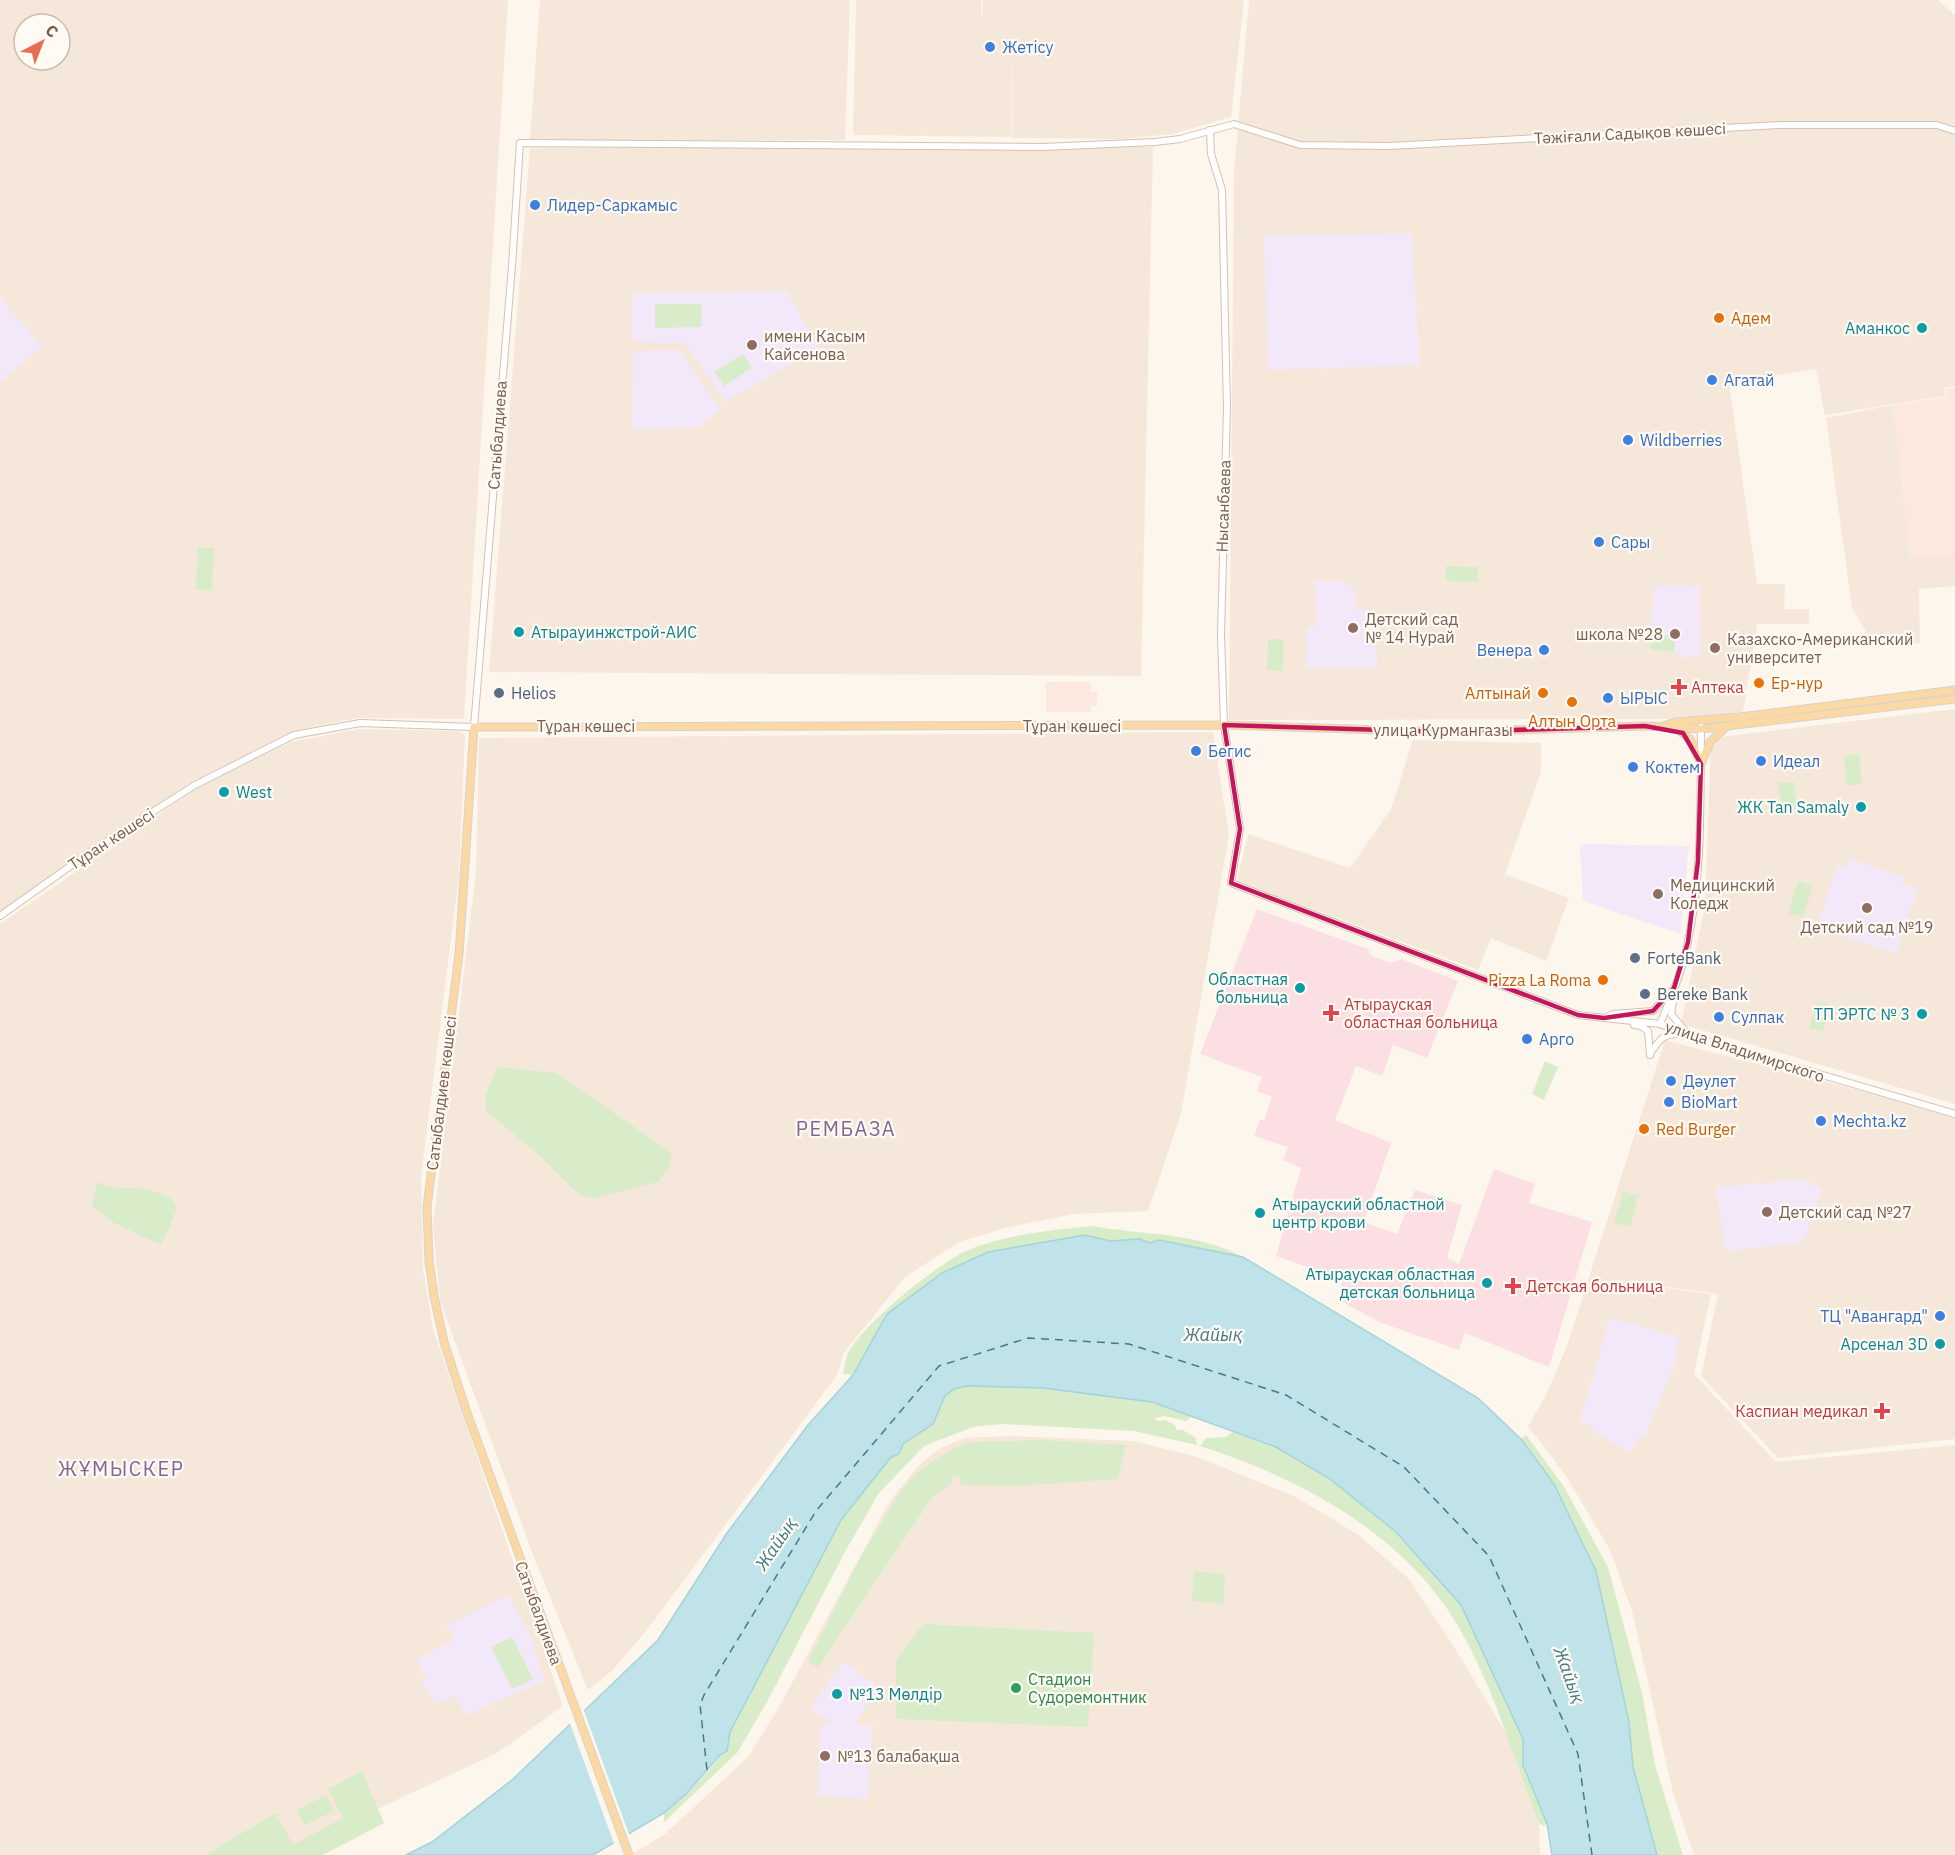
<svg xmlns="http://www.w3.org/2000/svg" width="1955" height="1855" font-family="'IBM Plex Sans',sans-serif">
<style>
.residential{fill:#f5e8da;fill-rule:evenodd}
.commercial{fill:#fde8e0}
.education{fill:#f3e8fa}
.medical{fill:#fbdfe3}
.green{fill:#d8ecc9}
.water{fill:#bfe3e8;stroke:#a5d3da;stroke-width:1.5}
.pier{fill:#fdf6ec}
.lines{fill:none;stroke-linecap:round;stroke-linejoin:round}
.ferry{stroke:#437c86;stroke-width:1.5;stroke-dasharray:8 6;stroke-linecap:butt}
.secondary-casing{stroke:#d6c0b0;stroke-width:8}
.primary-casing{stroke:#dad1cd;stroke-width:9}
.secondary{stroke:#fff;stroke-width:6}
.primary{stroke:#fbd9a5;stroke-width:7}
.marked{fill:none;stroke:#c2185b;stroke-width:4.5;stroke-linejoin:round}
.shop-dot{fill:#3f7fe0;stroke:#fffaf3;stroke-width:2}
.food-dot{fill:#e8710a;stroke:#fffaf3;stroke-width:2}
.culture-dot{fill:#0f9aa8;stroke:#fffaf3;stroke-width:2}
.education-dot{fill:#8d6e63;stroke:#fffaf3;stroke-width:2}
.health-dot{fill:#e0444e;stroke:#fffaf3;stroke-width:2}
.service-dot{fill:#5c6f8a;stroke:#fffaf3;stroke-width:2}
.leisure-dot{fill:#2e9e5b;stroke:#fffaf3;stroke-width:2}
.labels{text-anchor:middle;stroke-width:4.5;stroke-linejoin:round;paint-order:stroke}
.shop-label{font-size:16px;fill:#366cbe;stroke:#fffaf3;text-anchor:start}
.street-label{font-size:16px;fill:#7a5c4d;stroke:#fffaf3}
.food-label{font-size:16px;fill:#c56008;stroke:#fffaf3;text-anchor:start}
.culture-label{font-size:16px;fill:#0d838f;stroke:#fffaf3;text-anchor:end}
.education-label{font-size:16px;fill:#785e54;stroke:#fffaf3;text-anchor:start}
.health-label{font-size:16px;fill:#be3a42;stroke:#fffaf3;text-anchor:start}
.service-label{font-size:16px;fill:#4e5e75;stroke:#fffaf3;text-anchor:start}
.leisure-label{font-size:16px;fill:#27864d;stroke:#fffaf3;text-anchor:start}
.water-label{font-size:18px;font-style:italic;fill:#437c86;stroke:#fffaf3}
.quarter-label{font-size:20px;letter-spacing:1.5px;fill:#846695;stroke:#fffaf3}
</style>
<rect width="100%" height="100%" fill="#fdf6ec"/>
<!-- residential -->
<g class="residential">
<path d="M0 0H508L464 719 357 718 296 730 193 781 0 912ZM24 24H60V60H24Z"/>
<path d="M540 0H850L845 140H530Z"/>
<path d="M856 0H981L982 25 983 0H1244L1231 117 1173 134 1119 139 1012 138 1013 36 1011 137 853 135Z"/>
<path d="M1249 0H1938L1955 15V386L1944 388 1945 396 1825 415 1816 369 1729 382 1757 584H1785L1784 609H1809V624H1757L1743 712 1673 719 1229 720 1234 173Z"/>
<path d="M1153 147 1141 676 489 672 530 148Z"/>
<path d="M1893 405 1911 558 1955 553V586L1919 589 1920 643 1869 648 1868 635 1852 608 1826 418Z"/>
<path d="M1955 709V1104L1681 1024 1705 905 1711 738Z"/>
<path d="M359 729 458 731 465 735 459 875 421 1177 423 1268 433 1329 563 1706 497 1753 279 1855H0V924L197 788 291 742Z"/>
<path d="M1213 732 1229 835 1181 1114 1148 1211 1074 1214 1005 1228 959 1242 904 1278 843 1354 837 1375 650 1626 613 1670 588 1690 535 1560 440 1301 433 1226 476 872 479 738Z"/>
<path d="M1413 740 1541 743V772L1505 874 1569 898 1546 961 1491 938 1478 970 1237 881 1248 834 1350 868 1391 809Z"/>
<path d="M1665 1040 1955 1115V1439L1778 1458 1701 1376 1718 1294 1618 1280V1277L1617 1281 1711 1294 1694 1374 1776 1462 1955 1445V1855H1694L1673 1793 1632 1611 1610 1550 1566 1476 1528 1426 1545 1397 1567 1346Z"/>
<path d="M1009 1436 1133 1441 1198 1457 1296 1497 1360 1536 1409 1579 1451 1642 1509 1738 1539 1823 1540 1855H631L665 1834 748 1757 779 1707 890 1501 917 1467 939 1449 964 1438Z"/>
</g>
<!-- commercial -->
<g class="commercial">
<path d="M1955 388V553L1911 558 1893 405 1946 397V389Z"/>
<path d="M1046 682H1090L1091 692H1097V706H1091V712H1046Z"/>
</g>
<!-- education -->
<g class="education">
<path d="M1411 233 1420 365 1268 370 1264 236Z"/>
<path d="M787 291 819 348 725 401 685 343 632 342V293Z"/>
<path d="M0 297 42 347 0 382Z"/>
<path d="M679 350 720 409 698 428 632 429 633 351Z"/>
<path d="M1315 580 1346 582 1356 591 1355 609 1376 611 1377 668H1307V627H1316Z"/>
<path d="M1674 585 1699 586 1700 655 1684 659 1680 653 1650 651 1651 618 1648 614 1652 610 1655 586Z"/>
<path d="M1580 844 1689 846 1680 934 1583 901Z"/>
<path d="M1850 859 1904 877 1902 884 1918 889 1896 954 1817 927 1837 865 1847 868Z"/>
<path d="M1803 1180 1822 1189 1807 1235 1800 1243 1725 1251 1716 1187Z"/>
<path d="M1610 1318 1679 1337 1674 1366 1644 1439 1640 1436 1628 1453 1580 1420Z"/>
<path d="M508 1595 530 1634 544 1681 466 1715 455 1696 436 1704 421 1680 427 1678 417 1659 455 1640 447 1625Z"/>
<path d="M844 1661 878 1687 854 1725 873 1726 867 1799 818 1795 820 1725H835L810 1708Z"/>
</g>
<!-- medical -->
<path class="medical" d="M1257 909 1368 949 1372 956 1391 963 1401 959 1458 981 1427 1058 1393 1045 1382 1076 1356 1066 1335 1120 1391 1143 1364 1222 1397 1234 1415 1190 1462 1205 1447 1258 1459 1264 1494 1169 1535 1184 1529 1203 1592 1222 1549 1367 1465 1333 1459 1350 1379 1322 1339 1300 1343 1279 1276 1256 1301 1168 1283 1160 1288 1147 1254 1136 1260 1120H1264L1272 1097 1257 1091 1262 1077 1200 1054Z"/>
<!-- green -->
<g class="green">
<path d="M655 304H701V327L655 328Z"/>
<path d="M743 354 752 368 724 386 714 372Z"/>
<path d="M198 548H214L212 590H196Z"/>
<path d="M1446 566 1478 567V582L1446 581Z"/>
<path d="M1652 634 1676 636 1674 652 1650 650Z"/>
<path d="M1268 639H1283V671L1267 670Z"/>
<path d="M1859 754 1862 784 1847 786 1844 756Z"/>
<path d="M1794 782 1797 810 1782 812 1778 783Z"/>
<path d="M1798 881 1813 886 1803 917 1788 913Z"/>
<path d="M1818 1001 1831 1005 1823 1032 1809 1028Z"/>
<path d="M1545 1061 1558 1067 1544 1100 1532 1094Z"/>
<path d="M497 1067 556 1073 672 1153 668 1169 658 1182 595 1198 581 1196 532 1149 486 1111V1094Z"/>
<path d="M97 1182 108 1187 149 1189 171 1198 177 1209 161 1245 114 1223 92 1206Z"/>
<path d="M1623 1191 1638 1196 1630 1227 1614 1223Z"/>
<path d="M1092 1226C1141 1235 1198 1232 1243 1257L1159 1240 1150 1243 1140 1239 1110 1241 1085 1235 887 1314 853 1375 843 1374C845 1365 846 1356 851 1348 869 1320 933 1268 962 1253 998 1235 1053 1230 1092 1226Z"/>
<path d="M966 1386 1043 1388 1152 1402 1192 1416 1186 1421 1165 1416 1154 1418 1158 1421 1165 1420 1175 1425 1177 1430H1183L1196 1438 1197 1445 1134 1431 1002 1424 973 1427 924 1446 879 1493 847 1548 767 1702 737 1753 664 1822V1813C683 1797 729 1757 730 1732L841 1520 891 1457 899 1454 903 1444 933 1424 945 1396 954 1389Z"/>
<path d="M1235 1430 1276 1447 1330 1479 1396 1532 1461 1605 1523 1740V1765L1547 1824 1543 1826 1538 1822C1513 1756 1493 1685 1457 1624 1401 1532 1300 1478 1200 1446L1206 1438 1226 1437Z"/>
<path d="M1526 1435 1563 1485 1608 1567 1642 1693 1655 1765 1683 1855H1657L1633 1767 1629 1722 1596 1571 1554 1484 1521 1439Z"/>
<path d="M1043 1440 1126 1445 1118 1479 1017 1486 961 1485 960 1476 951 1477 952 1483 933 1496 818 1668 808 1661 860 1558 902 1489 921 1469 952 1449 972 1442Z"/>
<path d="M1194 1571 1225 1574 1223 1604 1192 1601Z"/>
<path d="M923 1624 1094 1633 1088 1727 896 1719V1661Z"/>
<path d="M512 1637 533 1679 512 1689 491 1647Z"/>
<path d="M362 1771 384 1823 323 1855H205L276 1813 293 1845 343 1818 328 1789Z"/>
<path d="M326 1795 334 1811 305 1825 297 1810Z"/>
</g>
<!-- water -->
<path class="water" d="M1085 1235 1110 1241 1140 1239 1150 1243 1159 1240 1243 1257 1478 1398 1521 1439 1554 1484 1596 1571 1629 1722 1633 1767 1657 1855H1552L1547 1824 1523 1765V1739L1461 1605 1396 1532 1330 1479 1276 1447 1152 1402 1043 1388 966 1386 954 1389 945 1396 933 1424 903 1444 899 1454 891 1457 841 1520 730 1732 727 1751 720 1755 687 1793 664 1813 593 1855H406L432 1842 512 1780 658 1640 727 1533 808 1425 853 1375 887 1314 942 1273 988 1252Z"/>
<!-- pier -->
<path class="pier" d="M583 1708 630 1837 615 1846 569 1721Z"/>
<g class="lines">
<!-- ferry -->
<path class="ferry" d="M707 1770 700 1705 704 1695 816 1511 939 1366 1028 1338 1129 1344 1286 1395 1404 1467 1489 1556 1578 1754 1592 1855"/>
<!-- secondary casing -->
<g class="secondary-casing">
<g id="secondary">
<path d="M1210 130 1211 154 1222 190 1227 407 1221 635 1224 725 1240 829 1231 883 1578 1015 1660 1024 1697 1038 1955 1114"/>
<path d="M0 916 93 850 195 785 294 735 360 723 474 727 512 266 520 143 1043 147 1155 142 1180 139 1234 124 1300 145 1389 146 1782 125H1937L1955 131"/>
<path d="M1674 995 1671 1014 1687 1033"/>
<path d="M1605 1018 1613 1014 1653 1011 1671 991"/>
<path d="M1660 1024C1671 997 1683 970 1688 941 1703 871 1700 798 1701 727"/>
<path d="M1634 1025 1641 1026 1648 1031 1650 1055"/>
<path d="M1650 1054C1659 1040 1663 1033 1681 1034"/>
</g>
</g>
<!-- primary casing -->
<g class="primary-casing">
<g id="primary">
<path d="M1663 726 1676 722 1740 717 1955 690"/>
<path d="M1678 730 1690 739 1701 764"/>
<path d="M1701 764 1710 742 1726 727"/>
<path d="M629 1855 466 1410 444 1342 434 1296 429 1261 427 1207 459 954 474 727 1224 725 1448 732 1645 726 1701 729 1955 699"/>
</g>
</g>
<!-- secondary -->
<use href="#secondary" class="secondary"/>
<!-- primary -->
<use href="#primary" class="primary"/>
</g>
<!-- marked area -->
<path class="marked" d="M1224 725 1448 732 1645 726 1683 733 1701 764 1698 861 1688 942 1674 988 1653 1011 1604 1018 1578 1015 1231 883 1240 829Z"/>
<!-- markers -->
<g class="shop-dot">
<circle cx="990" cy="47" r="6"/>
<circle cx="535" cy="205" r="6"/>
<circle cx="1712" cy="380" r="6"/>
<circle cx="1628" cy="440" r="6"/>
<circle cx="1599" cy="542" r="6"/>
<circle cx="1544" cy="650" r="6"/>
<circle cx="1608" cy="698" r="6"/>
<circle cx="1196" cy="751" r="6"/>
<circle cx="1761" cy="761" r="6"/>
<circle cx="1633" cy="767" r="6"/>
<circle cx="1719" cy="1017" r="6"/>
<circle cx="1527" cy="1039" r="6"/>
<circle cx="1671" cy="1081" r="6"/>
<circle cx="1669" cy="1102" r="6"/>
<circle cx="1821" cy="1121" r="6"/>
<circle cx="1940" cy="1316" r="6"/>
</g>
<g class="food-dot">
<circle cx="1719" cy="318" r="6"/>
<circle cx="1759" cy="683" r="6"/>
<circle cx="1543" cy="693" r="6"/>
<circle cx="1572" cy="702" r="6"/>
<circle cx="1603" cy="980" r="6"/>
<circle cx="1644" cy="1129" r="6"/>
</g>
<g class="culture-dot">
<circle cx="1922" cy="328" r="6"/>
<circle cx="519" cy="632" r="6"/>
<circle cx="224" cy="792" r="6"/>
<circle cx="1861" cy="807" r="6"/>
<circle cx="1300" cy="988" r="6"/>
<circle cx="1922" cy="1014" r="6"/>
<circle cx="1260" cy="1213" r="6"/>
<circle cx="1487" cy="1283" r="6"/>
<circle cx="1940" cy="1344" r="6"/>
<circle cx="837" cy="1694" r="6"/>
</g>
<g class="education-dot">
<circle cx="752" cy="345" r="6"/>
<circle cx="1353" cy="628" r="6"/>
<circle cx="1675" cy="634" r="6"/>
<circle cx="1715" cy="648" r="6"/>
<circle cx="1658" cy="894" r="6"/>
<circle cx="1867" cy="908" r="6"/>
<circle cx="1767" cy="1212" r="6"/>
<circle cx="825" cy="1756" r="6"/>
</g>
<g class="health-dot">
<path d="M1676 678h6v6h6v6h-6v6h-6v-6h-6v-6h6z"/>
<path d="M1328 1004h6v6h6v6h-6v6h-6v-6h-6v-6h6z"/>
<path d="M1510 1277h6v6h6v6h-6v6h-6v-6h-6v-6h6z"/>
<path d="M1879 1402h6v6h6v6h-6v6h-6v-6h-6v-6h6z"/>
</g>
<g class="service-dot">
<circle cx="499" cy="693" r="6"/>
<circle cx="1635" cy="958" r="6"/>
<circle cx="1645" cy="994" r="6"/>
</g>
<circle class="leisure-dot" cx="1016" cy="1688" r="6"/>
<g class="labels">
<!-- shop labels -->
<g class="shop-label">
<text x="1002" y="53">Жетісу</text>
<text x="547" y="211">Лидер-Саркамыс</text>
<text x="1724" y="386">Агатай</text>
<text x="1640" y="446">Wildberries</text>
<text x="1611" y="548">Сары</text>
<text x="1532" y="656" text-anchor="end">Венера</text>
<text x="1620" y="704">ЫРЫС</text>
<text x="1208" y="757">Бегис</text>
<text x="1773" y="767">Идеал</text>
<text x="1645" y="773">Коктем</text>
<text x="1731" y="1023">Сулпак</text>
<text x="1539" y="1045">Арго</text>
<text x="1683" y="1087">Дәулет</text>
<text x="1681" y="1108">BioMart</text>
<text x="1833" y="1127">Mechta.kz</text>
<text x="1928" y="1322" text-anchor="end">ТЦ "Авангард"</text>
</g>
<!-- street labels -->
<g class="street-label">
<text transform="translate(1630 133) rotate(-3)" y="6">Тәжіғали Садықов көшесі</text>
<text transform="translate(497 435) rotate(-86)" y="6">Сатыбалдиева</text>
<text transform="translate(1223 506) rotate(-88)" y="6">Нысанбаева</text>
<text x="586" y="732">Тұран көшесі</text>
<text x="1072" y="732">Тұран көшесі</text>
<text x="1443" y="736">улица Курмангазы</text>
<text transform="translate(111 839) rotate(-33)" y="6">Тұран көшесі</text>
<text transform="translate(1745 1051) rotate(18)" y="6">улица Владимирского</text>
<text transform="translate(441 1093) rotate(-83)" y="6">Сатыбалдиев көшесі</text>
<text transform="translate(539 1613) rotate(70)" y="6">Сатыбалдиева</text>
</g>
<!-- food labels -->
<g class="food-label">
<text x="1731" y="324">Адем</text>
<text x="1771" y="689">Ер-нур</text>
<text x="1531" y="699" text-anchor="end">Алтынай</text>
<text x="1572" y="727" text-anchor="middle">Алтын Орта</text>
<text x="1591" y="986" text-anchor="end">Pizza La Roma</text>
<text x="1656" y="1135">Red Burger</text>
</g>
<!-- culture labels -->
<g class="culture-label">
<text x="1910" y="334">Аманкос</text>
<text x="531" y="638" text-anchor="start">Атырауинжстрой-АИС</text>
<text x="236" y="798" text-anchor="start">West</text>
<text x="1849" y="813">ЖК Tan Samaly</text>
<text x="1288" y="985">Областная<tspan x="1288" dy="18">больница</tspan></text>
<text x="1910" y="1020">ТП ЭРТС № 3</text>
<text x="1272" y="1210" text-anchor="start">Атырауский областной<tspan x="1272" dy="18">центр крови</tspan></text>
<text x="1475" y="1280">Атырауская областная<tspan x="1475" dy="18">детская больница</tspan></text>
<text x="1928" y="1350">Арсенал 3D</text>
<text x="849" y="1700" text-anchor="start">№13 Мөлдiр</text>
</g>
<!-- education labels -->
<g class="education-label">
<text x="764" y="342">имени Касым<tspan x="764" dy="18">Кайсенова</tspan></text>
<text x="1365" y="625">Детский сад<tspan x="1365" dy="18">№ 14 Нурай</tspan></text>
<text x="1663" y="640" text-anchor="end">школа №28</text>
<text x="1727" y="645">Казахско-Американский<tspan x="1727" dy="18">университет</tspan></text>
<text x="1670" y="891">Медицинский<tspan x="1670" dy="18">Коледж</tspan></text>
<text x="1867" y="933" text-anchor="middle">Детский сад №19</text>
<text x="1779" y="1218">Детский сад №27</text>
<text x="837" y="1762">№13 балабақша</text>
</g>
<!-- health labels -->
<g class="health-label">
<text x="1691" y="693">Аптека</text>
<text x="1344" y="1010">Атырауская<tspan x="1344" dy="18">областная больница</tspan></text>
<text x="1526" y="1292">Детская больница</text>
<text x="1868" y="1417" text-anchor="end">Каспиан медикал</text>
</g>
<!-- service labels -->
<g class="service-label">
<text x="511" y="699">Helios</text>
<text x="1647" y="964">ForteBank</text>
<text x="1657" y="1000">Bereke Bank</text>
</g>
<!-- leisure labels -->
<g class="leisure-label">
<text x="1028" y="1685">Стадион<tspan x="1028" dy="18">Судоремонтник</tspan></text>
</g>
<!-- water labels -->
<g class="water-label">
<text x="1213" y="1341">Жайық</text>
<text transform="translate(776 1544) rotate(-56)" y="6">Жайық</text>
<text transform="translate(1569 1675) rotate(70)" y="6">Жайық</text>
</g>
<!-- quarter labels -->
<g class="quarter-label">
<text x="846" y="1136">РЕМБАЗА</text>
<text x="121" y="1476">ЖҰМЫСКЕР</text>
</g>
</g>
<!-- north arrow -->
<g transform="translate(42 42) rotate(42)"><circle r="28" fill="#fffaf3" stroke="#cabbb1" stroke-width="1.5"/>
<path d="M0-4.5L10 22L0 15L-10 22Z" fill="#e76f51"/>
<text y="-9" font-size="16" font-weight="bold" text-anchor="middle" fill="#7a5c4d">С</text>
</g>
</svg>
